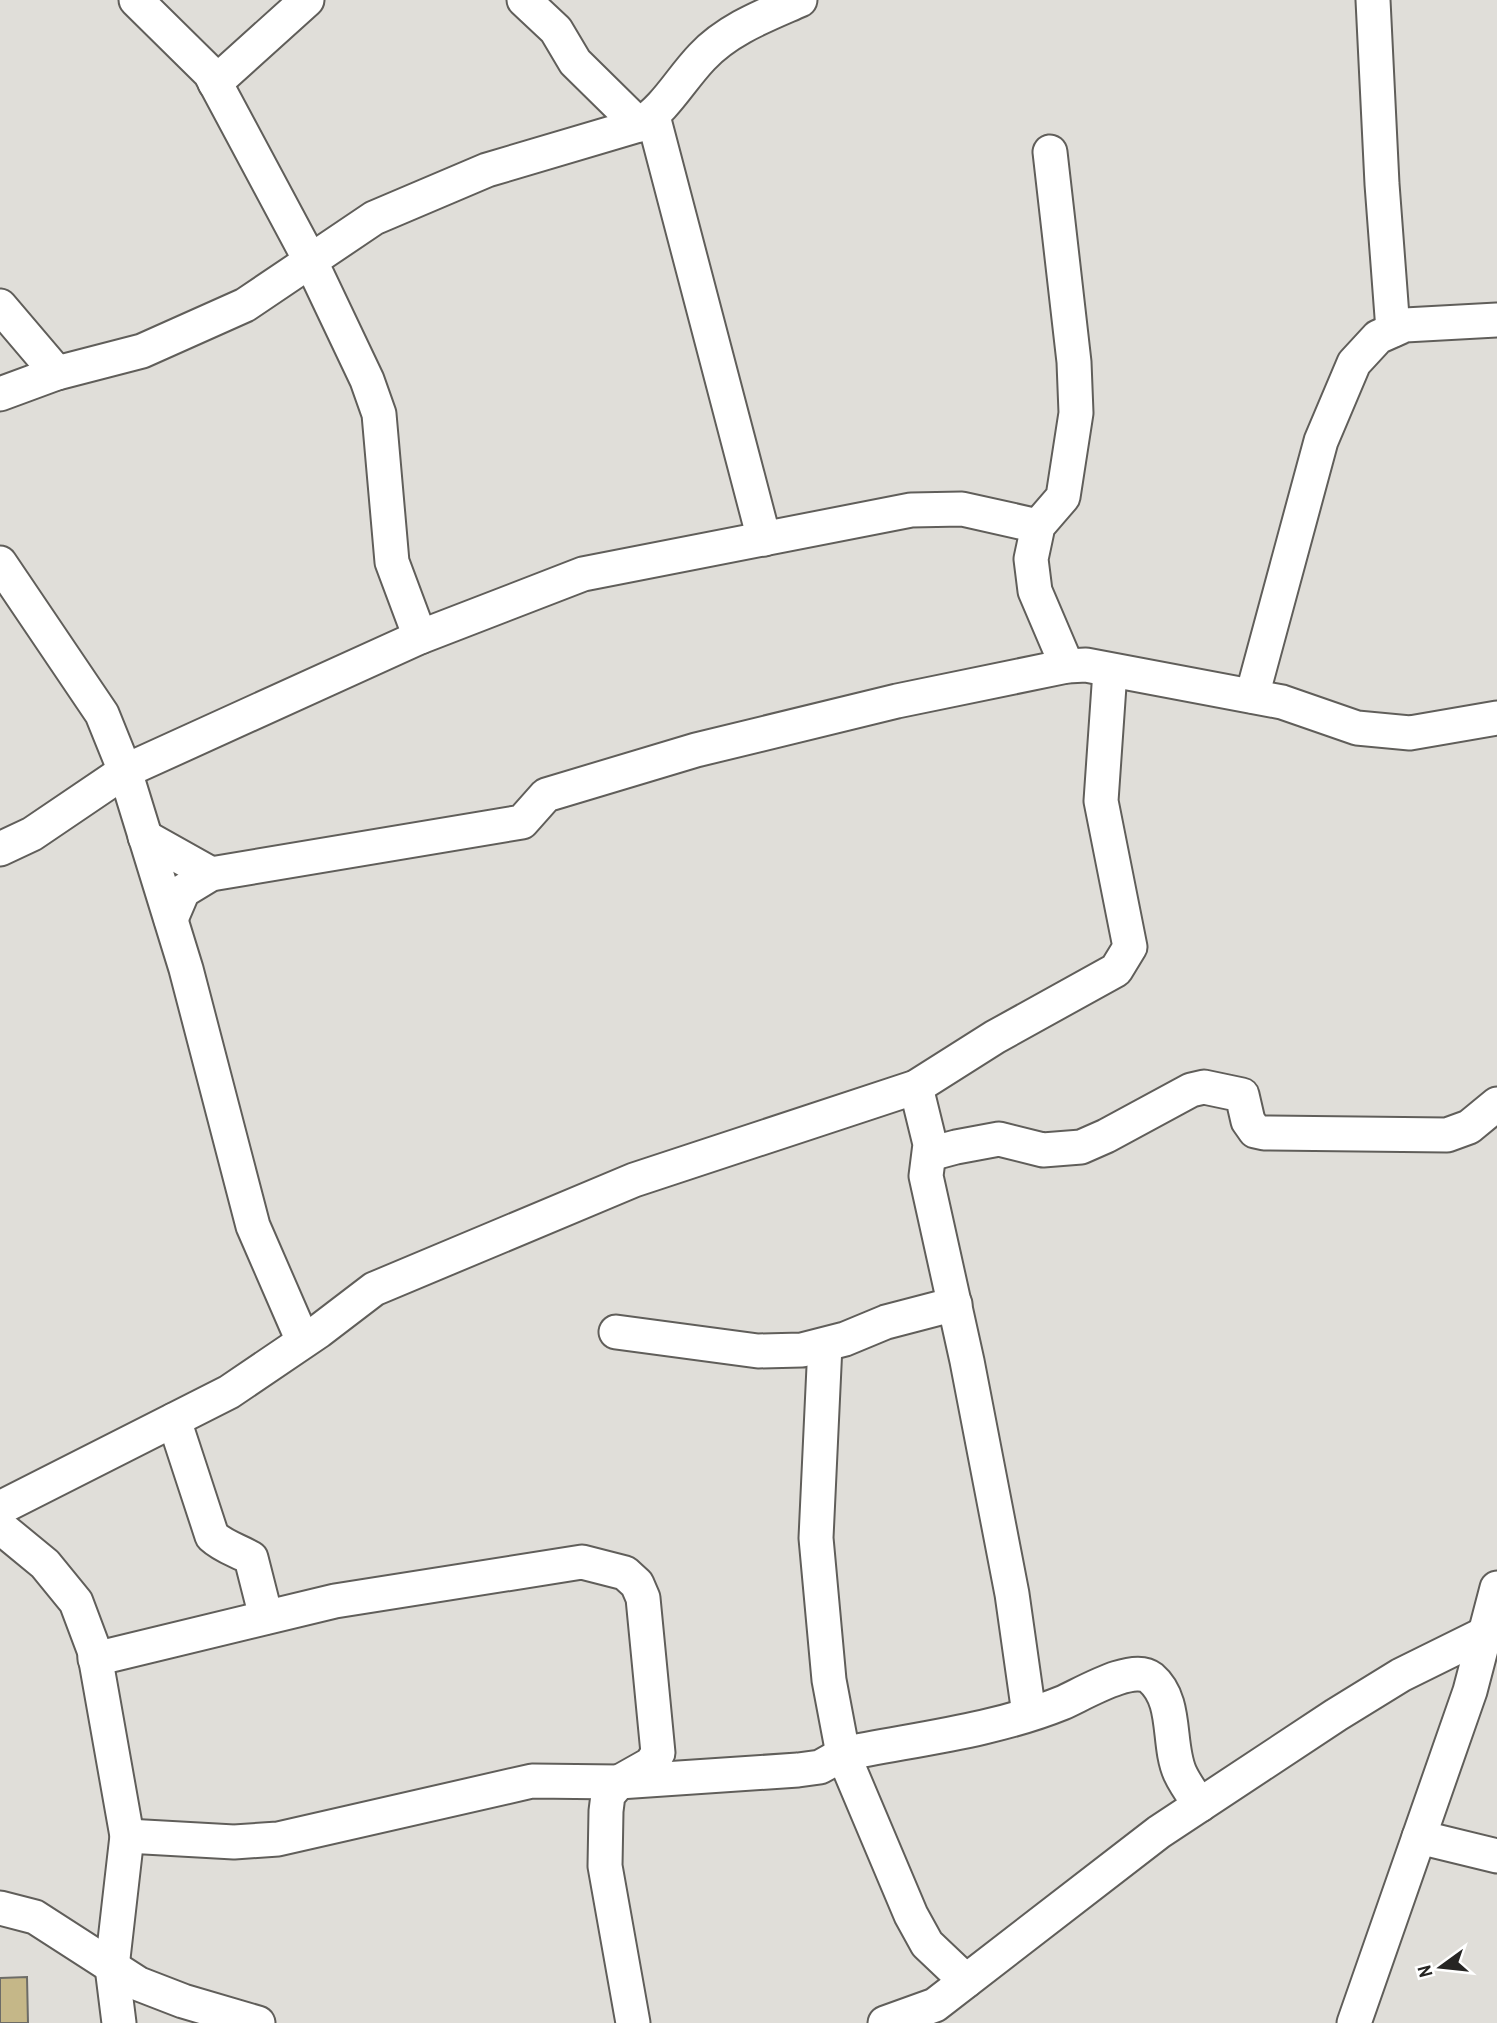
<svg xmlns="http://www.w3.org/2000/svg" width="1497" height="2023" font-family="'Archivo Narrow',sans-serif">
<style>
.building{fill:#c5b788;stroke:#6d6c67;stroke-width:2}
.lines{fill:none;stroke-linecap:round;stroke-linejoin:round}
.minor-casing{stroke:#605e5a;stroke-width:37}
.minor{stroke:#fff;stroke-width:33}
</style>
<rect width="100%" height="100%" fill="#e0ded9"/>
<!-- building -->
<path class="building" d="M27 1977 28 2023H0V1978Z"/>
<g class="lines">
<!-- minor casing -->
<g class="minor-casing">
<g id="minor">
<path d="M136 0 210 73 310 260 367 380 379 414 392 562 420 637"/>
<path d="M524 0 556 30 575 62 639 125"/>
<path d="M1373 0 1382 184 1393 330"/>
<path d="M215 83 307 0"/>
<path d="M653 116 764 539"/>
<path d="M1050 152 1074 362 1076 413 1063 497 1038 526 1031 559 1035 591 1067 666"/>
<path d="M0 306 57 373"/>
<path d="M0 394 57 373 142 351 245 305 374 218 487 170 639 125C666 108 680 80 702 57 728 29 766 15 800 0"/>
<path d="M0 563 102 714 125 771 186 969 253 1226 303 1341"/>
<path d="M1252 696 1321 441 1354 363 1378 337 1405 325 1497 320"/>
<path d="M145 837 211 874"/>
<path d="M0 849 32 834 125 771 420 637 583 574 911 510 962 509 1038 526"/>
<path d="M171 919 183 891 211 874 522 822 546 795 696 750 897 701 1067 666 1086 665 1282 702 1357 728 1410 733 1497 718"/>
<path d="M916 1087 930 1144 926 1176 967 1361 1012 1594 1029 1714"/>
<path d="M930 1154 956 1147 999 1139 1043 1150 1081 1147 1106 1136 1191 1090 1204 1087 1242 1095 1248 1121 1255 1131 1264 1133 1447 1135 1469 1127 1497 1104"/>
<path d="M616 1332 758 1351 802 1350 845 1339 886 1322 955 1304"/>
<path d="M825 1345 816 1538 829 1680 843 1754 911 1915 927 1944 966 1981"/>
<path d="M174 1420 212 1536C224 1547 237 1550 251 1558L266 1617"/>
<path d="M0 1508 229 1392 319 1331 374 1289 634 1180 916 1087 995 1037 1116 970 1130 947 1101 801 1110 671"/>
<path d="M0 1527 45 1564 76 1602 94 1650 127 1836 112 1967 119 2023"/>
<path d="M95 1659 335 1601 582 1562 625 1573 637 1584 643 1598 658 1753 651 1764 619 1782 608 1795 606 1811 605 1866 633 2023"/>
<path d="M127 1836 234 1842 278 1839 532 1781 619 1782 798 1770 820 1767 843 1754C916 1739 993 1731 1062 1703 1081 1695 1133 1663 1151 1678 1178 1701 1167 1744 1180 1773 1185 1784 1193 1795 1200 1805"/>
<path d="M1419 1837 1497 1856"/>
<path d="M0 1908 35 1917 139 1984 183 2001 258 2023"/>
<path d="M885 2023 935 2005 1159 1832 1336 1715 1401 1675 1486 1633"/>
<path d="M1354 2023 1470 1691 1497 1588"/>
</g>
</g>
<!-- minor -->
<use href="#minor" class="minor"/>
</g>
<!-- north arrow -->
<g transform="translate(1441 1967) rotate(255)" stroke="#ffffff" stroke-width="5" paint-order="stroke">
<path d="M0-5L12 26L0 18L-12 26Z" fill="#262523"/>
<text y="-10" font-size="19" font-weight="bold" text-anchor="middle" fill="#262523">N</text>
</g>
</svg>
